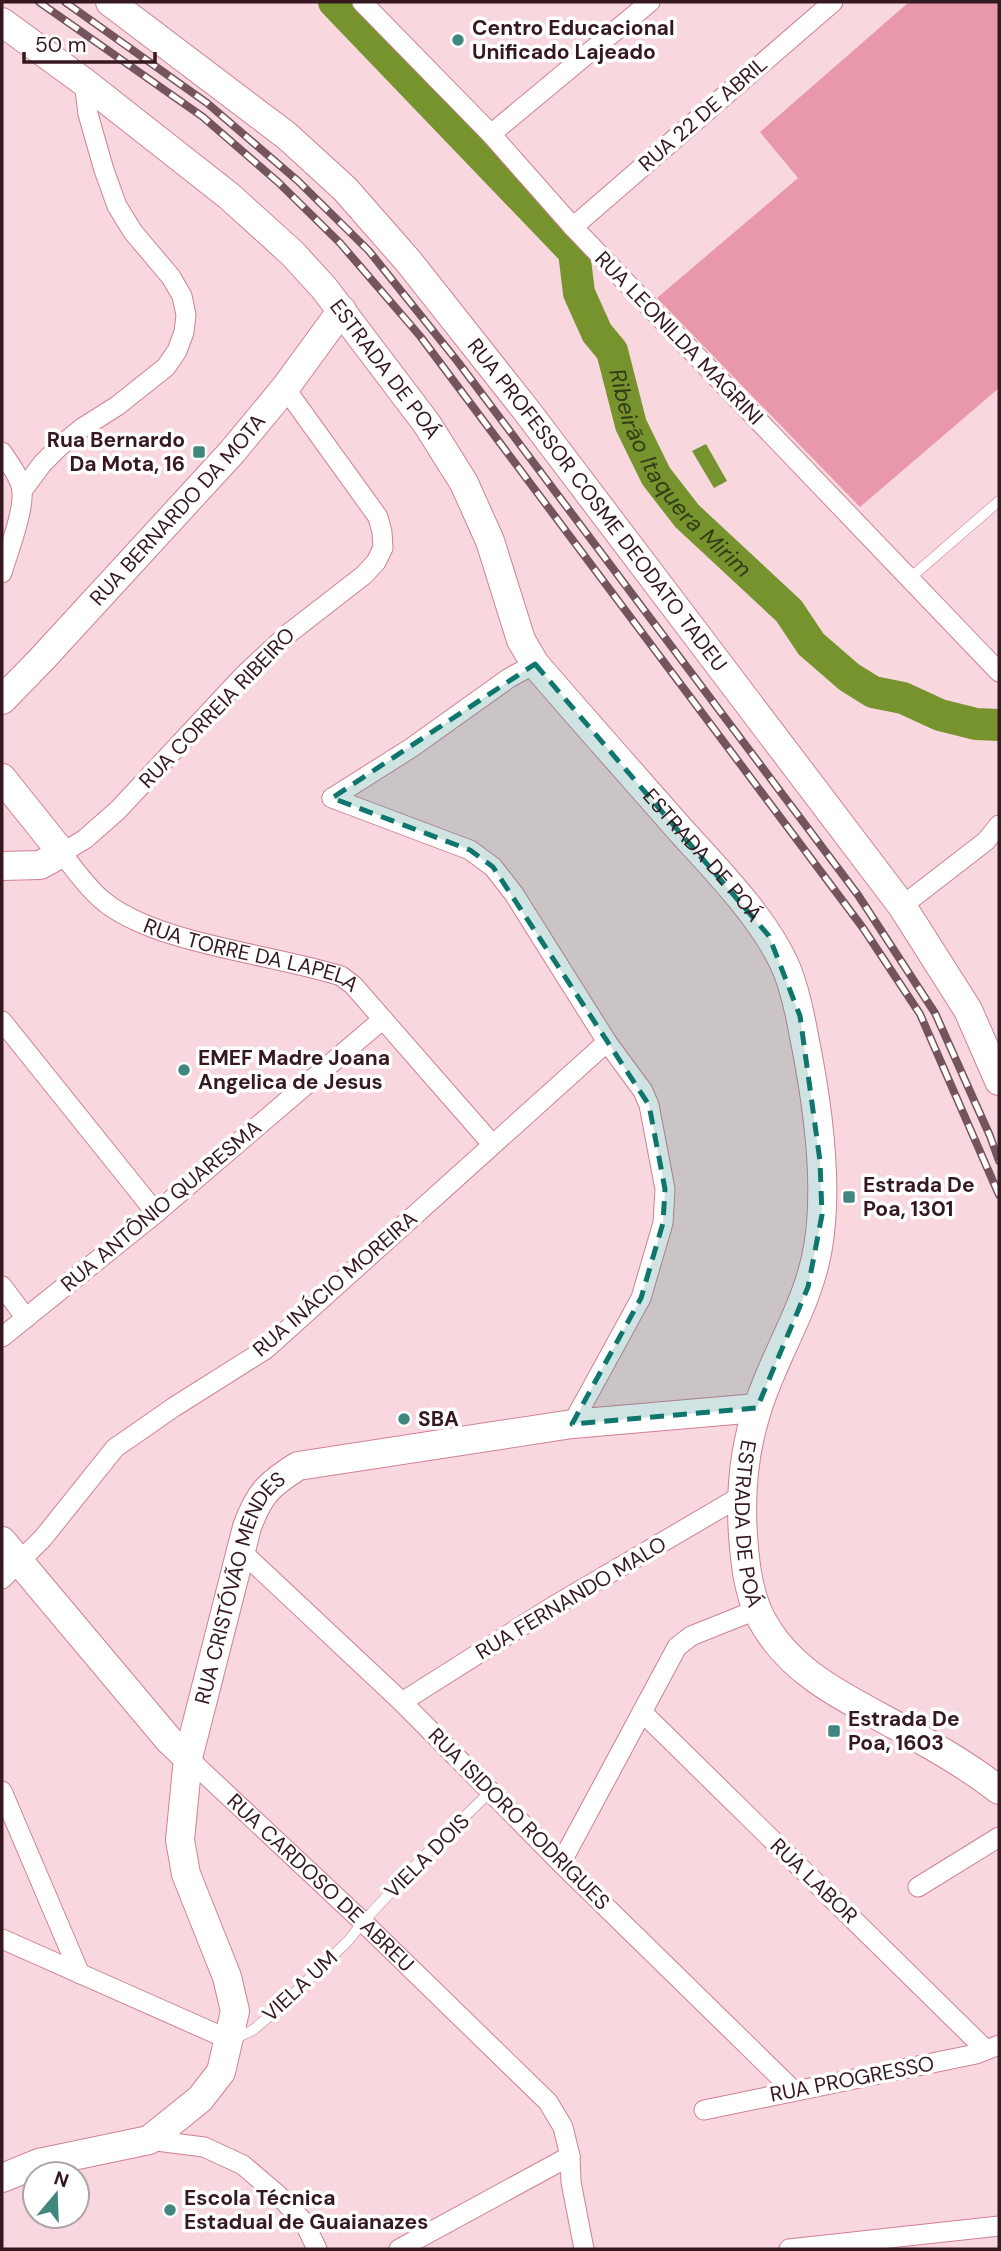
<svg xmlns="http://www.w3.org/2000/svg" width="1001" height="2251" font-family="'DM Sans',sans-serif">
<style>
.green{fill:#e998ab}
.water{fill:#76932e}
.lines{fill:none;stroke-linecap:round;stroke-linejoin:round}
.river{stroke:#76932e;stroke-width:32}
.lane-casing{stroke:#cf8194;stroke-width:11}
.street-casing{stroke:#cf8194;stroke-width:21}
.secondary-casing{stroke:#cf8194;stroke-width:30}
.lane{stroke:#fff;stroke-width:10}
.street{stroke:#fff;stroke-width:19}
.secondary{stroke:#fff;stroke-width:28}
.rail-casing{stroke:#74555c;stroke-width:8}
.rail{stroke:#fff;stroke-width:5;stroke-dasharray:16;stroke-linecap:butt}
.marked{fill:#0f766e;fill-opacity:0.2;stroke:#0f766e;stroke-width:5;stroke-dasharray:14 9;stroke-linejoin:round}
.poi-dot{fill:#42877e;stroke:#fff;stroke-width:2.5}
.labels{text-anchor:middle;stroke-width:7;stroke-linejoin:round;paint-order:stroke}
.poi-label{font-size:21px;font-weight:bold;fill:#361820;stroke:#fff;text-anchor:start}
.street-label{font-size:21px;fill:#361820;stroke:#fff}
.water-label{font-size:23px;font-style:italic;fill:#313d15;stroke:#fff}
</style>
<rect width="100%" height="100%" fill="#f9d7de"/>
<!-- green -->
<path class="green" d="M909 2H999V388L860 507 657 298 798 178 760 132Z"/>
<!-- water -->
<path class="water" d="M706 444 727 481 714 488 692 451Z"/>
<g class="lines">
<!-- river -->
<path class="river" id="s1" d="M334 2 574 252 579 293 597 333 612 351 631 425 656 476 687 516 789 611 811 644 849 677 873 692 903 698 940 715 976 724 999 725"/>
<!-- lane casing -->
<g class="lane-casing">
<g id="lane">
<path d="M910 578 999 501"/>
<path d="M234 2039 253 2030 279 2008 348 1941 363 1922 425 1855 491 1791"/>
</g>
</g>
<!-- street casing -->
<g class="street-casing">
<g id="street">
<path d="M362 2 491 134 573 227 999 672"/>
<path d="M491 134 650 2"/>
<path d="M573 227 833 2"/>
<path id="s2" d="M285 388 378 517 382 532 383 548 376 562 364 575 288 634 244 675 118 810 85 839 62 853C74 869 86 886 101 899 152 944 274 954 341 976L353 985 492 1144"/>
<path d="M2 452C9 463 21 478 22 491 24 512 8 552 2 573"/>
<path d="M22 491 42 464 59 447 82 428 117 406 166 367 177 351 184 332 186 315 182 296 171 277 133 232 117 206 104 170 88 114 84 82"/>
<path d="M332 798 470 850 493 867 514 894 607 1042 643 1091 649 1105 665 1189 663 1223 641 1298 572 1424"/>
<path d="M332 798 411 748 509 678 535 664"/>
<path d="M902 906 986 841 999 825"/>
<path d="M2 1021 156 1213"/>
<path d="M2 1286 26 1318"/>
<path d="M2 1337 156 1213 383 1019"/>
<path d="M241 1551 402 1702 561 1863 793 2090"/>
<path d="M2 1579 43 1538 115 1448 174 1407 266 1349 607 1042"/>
<path d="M402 1702 552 1607 741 1496"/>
<path d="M642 1712 986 2050"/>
<path id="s3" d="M188 1758 363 1922 548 2102 563 2127 570 2156 571 2182 584 2249"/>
<path d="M2 1791 80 1974"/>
<path d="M561 1863 677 1647 691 1636 756 1610"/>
<path d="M918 1887 999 1837"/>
<path d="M2 1939 230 2040"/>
<path d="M704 2110 976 2054 999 2045"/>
<path d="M149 2140 204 2147 243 2165 278 2195 304 2222 317 2249"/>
<path d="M399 2249 570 2156"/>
<path d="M789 2249 999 2226"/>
</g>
</g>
<!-- secondary casing -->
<g class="secondary-casing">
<g id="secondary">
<path id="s4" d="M110 2 287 136 345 189 409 262 526 410 902 906 968 1010 999 1081"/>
<path id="s5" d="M2 22 84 82 229 196 292 253 324 288 427 424 464 483 490 541 521 640 535 664C584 721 634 777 684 834 719 872 767 922 787 970 795 990 800 1014 804 1036 817 1100 829 1183 818 1247 809 1304 775 1353 758 1407 744 1449 740 1491 743 1535 745 1565 749 1601 766 1627 795 1675 847 1699 895 1725 931 1745 967 1765 999 1790"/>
<path id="s6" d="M2 700 41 660 232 452 285 388 342 310"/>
<path d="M2 778 62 853 40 865 2 866"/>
<path d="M2 1541 169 1740 188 1758"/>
<path id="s7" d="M2 2178 39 2163 149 2140 200 2099 221 2072 235 2011 227 1977 186 1874 180 1840 188 1758 247 1527C259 1494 268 1485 298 1466L572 1424 757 1408"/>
</g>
</g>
<!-- lane -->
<use href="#lane" class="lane"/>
<!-- street -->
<use href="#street" class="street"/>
<!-- secondary -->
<use href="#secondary" class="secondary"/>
<!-- rail casing -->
<g class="rail-casing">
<g id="rail">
<path d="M39 2 203 117 279 183 340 243 420 336 863 928 920 1014 999 1195"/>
<path d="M65 2 207 103 298 181 369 251 458 362 858 895 935 1013 990 1136 999 1161"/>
</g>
</g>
<!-- rail -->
<use href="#rail" class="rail"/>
</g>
<!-- marked area -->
<path class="marked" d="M535 664 769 936 800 1016 820 1161 822 1215 808 1287 757 1408 572 1424 641 1298 663 1223 665 1189 649 1105 493 867 470 850 332 798Z"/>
<!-- markers -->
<g class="poi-dot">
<circle cx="458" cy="40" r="7"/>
<rect x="192" y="445" width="14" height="14" rx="3.5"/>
<circle cx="184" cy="1070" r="7"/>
<rect x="842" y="1190" width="14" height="14" rx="3.5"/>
<circle cx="404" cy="1419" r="7"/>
<rect x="827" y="1724" width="14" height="14" rx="3.5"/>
<circle cx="170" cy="2210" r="7"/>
</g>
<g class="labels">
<!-- poi labels -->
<g class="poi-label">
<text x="472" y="35">Centro Educacional<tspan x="472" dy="24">Unificado Lajeado</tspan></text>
<text x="185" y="447" text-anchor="end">Rua Bernardo<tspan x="185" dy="24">Da Mota, 16</tspan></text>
<text x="198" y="1065">EMEF Madre Joana<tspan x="198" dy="24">Angelica de Jesus</tspan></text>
<text x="863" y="1192">Estrada De<tspan x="863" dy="24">Poa, 1301</tspan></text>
<text x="418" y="1426">SBA</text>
<text x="848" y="1726">Estrada De<tspan x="848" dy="24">Poa, 1603</tspan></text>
<text x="184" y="2205">Escola Técnica<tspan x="184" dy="24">Estadual de Guaianazes</tspan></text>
</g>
<!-- street labels -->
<g class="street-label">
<text transform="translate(703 114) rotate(-41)" y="7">RUA 22 DE ABRIL</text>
<text transform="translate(679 338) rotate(46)" y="7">RUA LEONILDA MAGRINI</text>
<text dy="7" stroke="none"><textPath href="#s5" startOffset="520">ESTRADA DE POÁ</textPath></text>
<text dy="7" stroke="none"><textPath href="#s4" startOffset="705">RUA PROFESSOR COSME DEODATO TADEU</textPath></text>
<text dy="7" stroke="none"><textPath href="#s6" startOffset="259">RUA BERNARDO DA MOTA</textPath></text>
<text transform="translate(217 708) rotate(-46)" y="7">RUA CORREIA RIBEIRO</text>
<text dy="7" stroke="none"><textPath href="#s5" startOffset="1108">ESTRADA DE POÁ</textPath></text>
<text dy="7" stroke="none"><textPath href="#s2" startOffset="858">RUA TORRE DA LAPELA</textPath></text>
<text transform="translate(161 1206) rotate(-40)" y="7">RUA ANTÔNIO QUARESMA</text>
<text transform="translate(335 1284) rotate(-41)" y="7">RUA INÁCIO MOREIRA</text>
<text dy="7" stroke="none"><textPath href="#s5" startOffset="1822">ESTRADA DE POÁ</textPath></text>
<text dy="7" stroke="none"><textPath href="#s7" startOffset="756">RUA CRISTÓVÃO MENDES</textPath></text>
<text transform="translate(571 1598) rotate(-31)" y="7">RUA FERNANDO MALO</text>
<text transform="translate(519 1819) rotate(45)" y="7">RUA ISIDORO RODRIGUES</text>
<text transform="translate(427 1856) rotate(-45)" y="7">VIELA DOIS</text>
<text transform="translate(814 1881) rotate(44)" y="7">RUA LABOR</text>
<text dy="7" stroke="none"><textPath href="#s3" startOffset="182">RUA CARDOSO DE ABREU</textPath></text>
<text transform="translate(300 1986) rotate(-43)" y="7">VIELA UM</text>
<text transform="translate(852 2079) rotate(-11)" y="7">RUA PROGRESSO</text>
</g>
<!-- water labels -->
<g class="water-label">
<text dy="8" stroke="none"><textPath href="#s1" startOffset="598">Ribeirão Itaquera Mirim</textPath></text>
</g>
</g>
<!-- border -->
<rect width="1001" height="2251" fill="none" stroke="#361820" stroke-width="7"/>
<!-- north arrow -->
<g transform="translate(56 2195) rotate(19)"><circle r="33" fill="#ffffff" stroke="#afa3a6" stroke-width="2"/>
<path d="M0-5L12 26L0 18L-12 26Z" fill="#42877e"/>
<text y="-10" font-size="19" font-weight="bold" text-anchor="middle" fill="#361820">N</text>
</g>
<!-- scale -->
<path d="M24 52v10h131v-10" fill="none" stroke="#361820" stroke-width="3.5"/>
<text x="35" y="52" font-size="21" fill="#361820" stroke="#ffffff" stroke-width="5" paint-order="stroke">50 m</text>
</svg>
